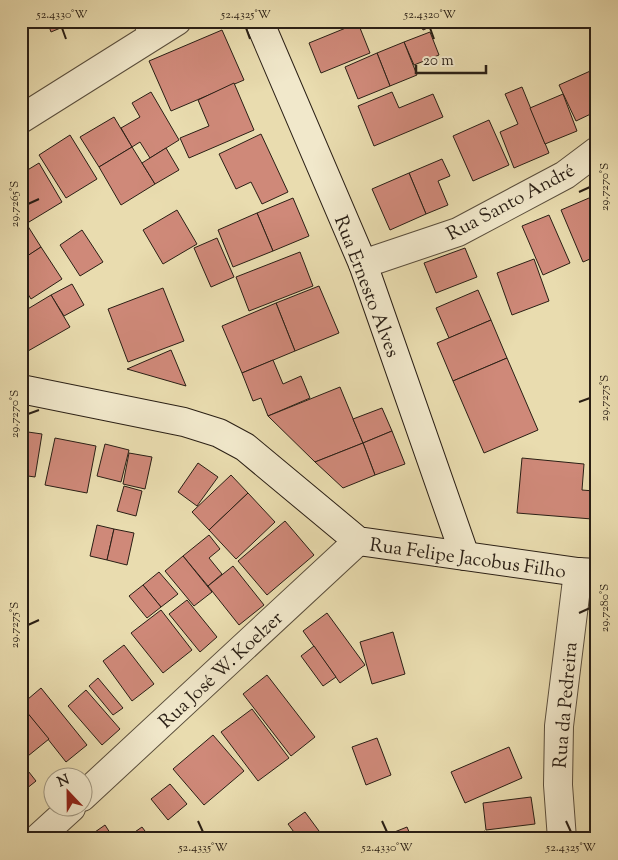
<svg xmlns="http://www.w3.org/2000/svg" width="618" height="860" font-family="'Sorts Mill Goudy',serif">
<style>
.building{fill:#cf8979;stroke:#2a1f15}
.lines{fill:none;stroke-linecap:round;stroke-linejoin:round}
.service-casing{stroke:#5a4e3c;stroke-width:16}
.minor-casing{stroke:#5a4e3c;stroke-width:30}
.tertiary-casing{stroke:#5a4e3c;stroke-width:30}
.secondary-casing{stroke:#2a1f15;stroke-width:30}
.service{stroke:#f1e8cb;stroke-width:14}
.minor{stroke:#f1e8cb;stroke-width:28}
.tertiary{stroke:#f1e8cb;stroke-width:28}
.secondary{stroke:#f1e8cb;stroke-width:28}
.ticks{fill:none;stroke:#2a1f15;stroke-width:2}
.labels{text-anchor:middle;stroke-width:4.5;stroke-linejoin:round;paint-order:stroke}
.street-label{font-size:19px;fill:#2a1f15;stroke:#f1e8cb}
.neatline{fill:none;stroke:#2a1f15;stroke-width:2}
.ticks-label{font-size:12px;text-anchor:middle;fill:#2a1f15}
</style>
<rect width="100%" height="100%" fill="#e9dcaf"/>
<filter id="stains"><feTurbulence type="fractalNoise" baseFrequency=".004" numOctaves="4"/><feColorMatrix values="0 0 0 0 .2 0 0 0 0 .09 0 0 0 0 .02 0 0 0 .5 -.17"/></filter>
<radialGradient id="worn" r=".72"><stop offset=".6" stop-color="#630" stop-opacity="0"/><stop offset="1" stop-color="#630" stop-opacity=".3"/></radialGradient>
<!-- building -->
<g class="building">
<path d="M47 21H77L51 32Z"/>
<path d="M419 21H444L423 30Z"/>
<path d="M358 23 370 53 321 73 309 43Z"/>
<path d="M222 30 244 80 171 111 149 61Z"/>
<path d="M430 32 439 55 414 65 404 42Z"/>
<path d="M597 34V54L590 36Z"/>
<path d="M404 42 417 75 390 86 377 53Z"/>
<path d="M377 53 390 86 358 99 345 67Z"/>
<path d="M597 68V111L576 121 559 85Z"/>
<path d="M234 83 254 130 189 158 180 138 209 126 198 100Z"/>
<path d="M522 87 549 153 514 168 500 132 518 124 505 94Z"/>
<path d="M151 92 179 140 150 158 140 142 132 147 121 128 140 117 132 103Z"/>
<path d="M392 92 399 108 433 94 443 117 374 146 358 106Z"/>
<path d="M563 94 577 131 545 144 530 108Z"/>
<path d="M114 117 132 147 99 167 80 137Z"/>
<path d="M489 120 509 165 473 181 453 136Z"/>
<path d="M261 134 288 192 262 204 251 182 236 189 219 154Z"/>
<path d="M70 135 97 179 66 198 39 155Z"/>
<path d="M132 147 155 184 121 205 99 167Z"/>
<path d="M166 148 179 170 155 184 142 163Z"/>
<path d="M442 159 450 176 438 181 448 205 426 214 409 173Z"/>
<path d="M39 163 62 202 29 222 21 210V174Z"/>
<path d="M409 173 426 214 390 230 372 189Z"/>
<path d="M596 195 597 256 583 262 561 210Z"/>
<path d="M293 198 309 236 273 251 257 213Z"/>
<path d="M177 210 197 244 163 264 143 230Z"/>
<path d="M257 213 273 251 233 267 218 230Z"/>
<path d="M549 215 570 263 543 275 522 226Z"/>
<path d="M24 220 41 247 26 257 21 250V222Z"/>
<path d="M82 230 103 262 80 276 60 245Z"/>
<path d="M217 238 234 277 211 287 194 248Z"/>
<path d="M41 247 62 279 31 299 21 283V260Z"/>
<path d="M465 248 477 277 436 293 424 263Z"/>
<path d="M300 252 313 286 249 311 236 277Z"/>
<path d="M534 259 549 301 512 315 497 273Z"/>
<path d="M72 284 84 305 64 316 51 295Z"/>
<path d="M319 286 339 333 295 351 276 303Z"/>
<path d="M163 288 184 341 128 362 108 309Z"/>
<path d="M478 290 491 320 449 338 436 308Z"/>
<path d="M51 295 70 327 21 355V313Z"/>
<path d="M276 303 295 351 242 373 222 326Z"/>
<path d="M491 320 507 358 453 381 437 343Z"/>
<path d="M171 350 186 386 127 369Z"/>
<path d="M507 358 538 430 484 453 453 381Z"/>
<path d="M273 360 283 384 301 376 310 398 268 416 261 398 253 401 242 373Z"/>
<path d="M340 387 363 443 315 462 268 416Z"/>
<path d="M382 408 392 431 363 443 353 419Z"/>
<path d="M21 431 42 434 35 477 21 475Z"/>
<path d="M392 431 405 464 375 475 363 443Z"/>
<path d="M55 438 96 446 87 493 45 485Z"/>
<path d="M363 443 375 475 343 488 315 462Z"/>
<path d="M105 444 129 450 121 482 97 476Z"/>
<path d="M129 453 152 457 145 489 123 484Z"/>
<path d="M522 458 584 464 582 490 594 491 592 519 517 513Z"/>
<path d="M198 463 218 477 197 506 178 492Z"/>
<path d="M231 475 248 493 209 530 192 512Z"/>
<path d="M124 486 142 491 136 516 117 511Z"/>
<path d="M248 493 275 522 236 559 209 530Z"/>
<path d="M285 521 314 555 267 595 238 561Z"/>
<path d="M97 525 114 529 107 560 90 556Z"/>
<path d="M114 529 134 533 127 565 107 560Z"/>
<path d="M209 535 220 549 209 558 222 574 208 586 183 556Z"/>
<path d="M183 556 212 592 194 606 165 571Z"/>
<path d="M233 566 264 605 239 625 208 586Z"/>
<path d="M159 572 178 594 161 607 143 585Z"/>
<path d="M143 585 161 607 147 618 129 596Z"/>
<path d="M187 600 217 637 200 652 169 614Z"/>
<path d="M161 610 192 650 163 673 131 633Z"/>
<path d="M327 613 365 665 340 683 303 631Z"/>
<path d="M393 632 405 674 372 684 360 642Z"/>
<path d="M124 645 154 684 132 701 103 661Z"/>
<path d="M314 646 336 677 323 686 301 656Z"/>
<path d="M267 675 315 737 291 756 243 694Z"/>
<path d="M98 678 123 708 113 715 89 686Z"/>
<path d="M41 688 87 745 66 762 21 705Z"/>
<path d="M86 690 120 729 102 745 68 706Z"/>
<path d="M21 705 49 739 23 760 21 758Z"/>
<path d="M252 709 289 758 258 781 221 732Z"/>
<path d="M213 735 244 771 204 805 173 769Z"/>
<path d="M377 738 391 775 366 785 352 747Z"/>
<path d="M509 747 522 778 465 803 451 772Z"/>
<path d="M21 762 36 781 21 793Z"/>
<path d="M170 784 187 804 168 820 151 799Z"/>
<path d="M531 797 535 824 486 830 483 803Z"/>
<path d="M305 812 319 831 308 839H299L288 824Z"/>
<path d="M105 825 114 839H85Z"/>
<path d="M142 827 151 839H136L132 834Z"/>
<path d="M407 827 412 839H394L392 833Z"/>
<path d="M485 831 488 839H465V838Z"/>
<path d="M537 833V839H499V838Z"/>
</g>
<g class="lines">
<!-- service casing -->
<g class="service-casing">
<path id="service" d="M140 21 148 40"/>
</g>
<!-- minor casing -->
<g class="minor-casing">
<g id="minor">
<path d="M21 119 177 21"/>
<path d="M363 264 458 232 565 175 597 151"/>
<path d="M82 797 358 541"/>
<path d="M37 839 71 808"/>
</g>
</g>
<!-- tertiary casing -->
<g class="tertiary-casing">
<path id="tertiary" d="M562 839 558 785 559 726 578 572"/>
</g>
<!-- secondary casing -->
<g class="secondary-casing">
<g id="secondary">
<path d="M259 21 363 264 465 556"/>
<path d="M21 389 184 422 219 433 245 447 358 541 578 572 597 573"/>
</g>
</g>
<!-- service -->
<use href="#service" class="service"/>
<!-- minor -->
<use href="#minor" class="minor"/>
<!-- tertiary -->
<use href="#tertiary" class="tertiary"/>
<!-- secondary -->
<use href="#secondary" class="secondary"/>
</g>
<!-- ticks -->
<path class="ticks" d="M62 28 66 39M246 28 250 39M430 28 434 39M579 192 590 187M28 204 39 199M579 402 590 398M28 414 39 410M579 613 590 608M28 625 39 620M198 821 203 832M382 821 387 832M566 821 571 832"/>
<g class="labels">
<!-- street labels -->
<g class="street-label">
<text transform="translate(510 201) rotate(-28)" y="7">Rua Santo André</text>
<text transform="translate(368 286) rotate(69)" y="7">Rua Ernesto Alves</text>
<text transform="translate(468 557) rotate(8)" y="7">Rua Felipe Jacobus Filho</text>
<text transform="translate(220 669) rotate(-43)" y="7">Rua José W. Koelzer</text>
<text transform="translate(564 705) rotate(-85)" y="7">Rua da Pedreira</text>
</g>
</g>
<!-- margin -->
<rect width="618" height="860" fill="none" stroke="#e9dcaf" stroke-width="55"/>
<!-- north arrow -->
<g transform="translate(68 792) rotate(338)"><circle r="24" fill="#f1e8cb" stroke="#a19882"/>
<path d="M0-4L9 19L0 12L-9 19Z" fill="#8f2418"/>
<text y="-8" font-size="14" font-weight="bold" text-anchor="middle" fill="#2a1f15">N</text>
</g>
<!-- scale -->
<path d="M416 65v8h70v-8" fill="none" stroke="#2a1f15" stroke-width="2.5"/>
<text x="423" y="65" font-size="15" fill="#2a1f15" stroke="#f1e8cb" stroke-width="4" paint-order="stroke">20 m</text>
<rect x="28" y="28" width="562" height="804" class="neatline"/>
<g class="ticks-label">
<text x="62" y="18">52.4330°W</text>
<text x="246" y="18">52.4325°W</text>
<text x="430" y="18">52.4320°W</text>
<text transform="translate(604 187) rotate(-90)" y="4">29.7270°S</text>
<text transform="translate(14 204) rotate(-90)" y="4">29.7265°S</text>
<text transform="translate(604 398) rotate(-90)" y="4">29.7275°S</text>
<text transform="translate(14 414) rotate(-90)" y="4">29.7270°S</text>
<text transform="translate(604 608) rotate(-90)" y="4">29.7280°S</text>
<text transform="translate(14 625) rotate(-90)" y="4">29.7275°S</text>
<text x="203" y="851">52.4335°W</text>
<text x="387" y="851">52.4330°W</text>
<text x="571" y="851">52.4325°W</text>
</g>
<rect width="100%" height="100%" filter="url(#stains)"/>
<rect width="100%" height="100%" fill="url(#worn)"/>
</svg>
